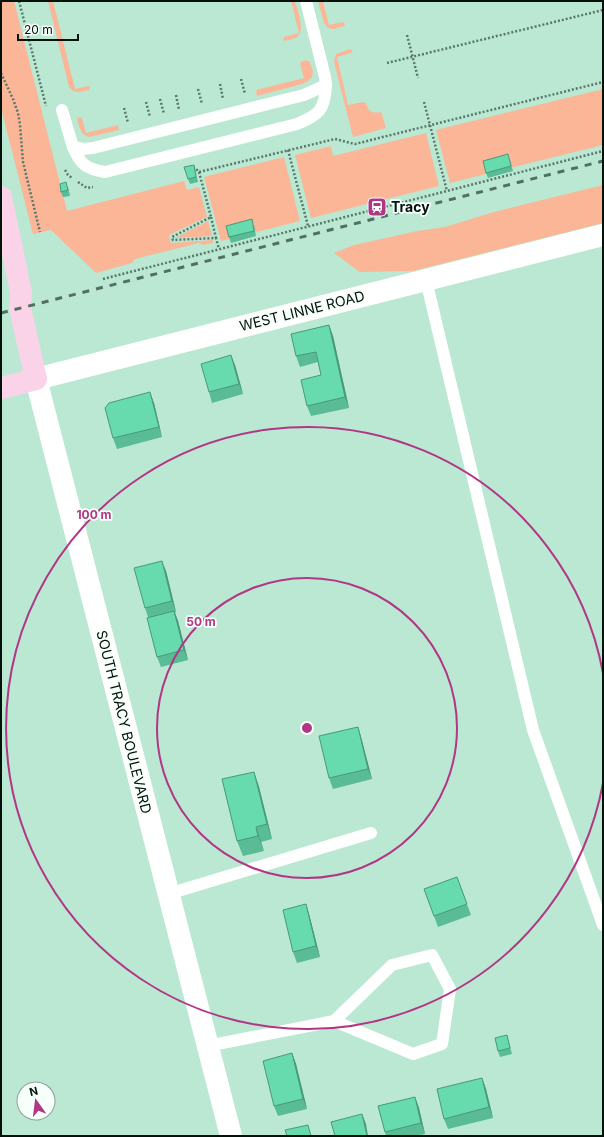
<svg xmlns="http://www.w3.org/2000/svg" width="604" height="1137" font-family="Inter,sans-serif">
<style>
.green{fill:#fab697}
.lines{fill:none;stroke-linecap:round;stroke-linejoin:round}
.path{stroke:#5a786a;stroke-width:2.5;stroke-dasharray:2 2;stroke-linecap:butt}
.lane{stroke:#fff;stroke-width:12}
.street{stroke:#fff;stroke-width:22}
.secondary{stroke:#fff;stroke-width:22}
.primary{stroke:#fad3e8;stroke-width:22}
.rail{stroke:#536f62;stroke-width:3;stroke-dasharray:7 7;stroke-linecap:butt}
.wall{fill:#59bc96}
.shaded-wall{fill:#48997a}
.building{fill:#67dbae;stroke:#48997a}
.ring{fill:none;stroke:#b23686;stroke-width:2}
.labels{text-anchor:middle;stroke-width:3.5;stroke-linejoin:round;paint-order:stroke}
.poi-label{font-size:14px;font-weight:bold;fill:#02110a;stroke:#f6fffa;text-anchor:start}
.street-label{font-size:14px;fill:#02110a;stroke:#f6fffa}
.centre{fill:#b23686;stroke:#f6fffa;stroke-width:2}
.ring-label{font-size:12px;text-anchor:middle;font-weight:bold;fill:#b23686;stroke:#f6fffa;stroke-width:3.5;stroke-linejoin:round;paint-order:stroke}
</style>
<rect width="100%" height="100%" fill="#bae8d2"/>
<!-- green -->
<g class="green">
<path d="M1 1H14L67 211 184 181 187 190 199 187 207 217 169 235 171 243 213 240V243L203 245 199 243 135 259 132 263 96 273 51 230 33 234 1 108Z"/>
<path d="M48 1H53L75 89 88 86 90 87 89 90 79 92 73 91 69 87Z"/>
<path d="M291 1H295C297 9 306 32 297 37 294 39 288 40 284 41L283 39 284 37 299 33Z"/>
<path d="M318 1H323L329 25 343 22 345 24 344 26 334 29 328 28 324 23Z"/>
<path d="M350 49 353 51 351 53 337 57 348 105 363 102 366 103C368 111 372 114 381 112L382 114 386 128 353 137 334 62 336 54Z"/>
<path d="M306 60 310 62 313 72 312 77 308 81 302 84 257 96 256 90 304 78 300 63 301 62Z"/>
<path d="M603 89V145L450 183 436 130Z"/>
<path d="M80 117 82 118 86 133 118 125 119 130 89 137C80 134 80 128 77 119Z"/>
<path d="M426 133 439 186 311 218 295 155 331 146 333 156Z"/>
<path d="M284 157 300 221 221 241 204 177Z"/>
<path d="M603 185V223L413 271 360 272 334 253 354 245 417 231 445 227 494 212Z"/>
<path d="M208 221 212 236 175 238Z"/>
</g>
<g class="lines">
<!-- path -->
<g class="path">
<path d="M19 1 46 106"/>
<path d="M407 35 418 78"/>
<path d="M387 63 603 10"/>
<path d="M1 73 13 99 18 113 20 125 23 162 40 232"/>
<path d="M241 79 245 94"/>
<path d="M220 84 223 99"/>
<path d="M198 89 202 104"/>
<path d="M176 95 179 110"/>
<path d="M160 99 164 114"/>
<path d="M146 102 150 117"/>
<path d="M424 102 447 191"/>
<path d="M124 108 128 123"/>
<path d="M288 150 308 226"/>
<path d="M193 169 195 168 199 172 335 139 355 144 603 82"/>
<path d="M65 170 68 175 72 178"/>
<path d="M199 172 211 217 172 237 173 240 216 238 219 249"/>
<path d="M78 182 87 188 93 187"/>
<path d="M211 217 216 238"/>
<path d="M103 279 603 151"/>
</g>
<!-- lane -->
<g class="lane">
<path d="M62 110 73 147 83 149 93 148 304 95 326 85 325 77 306 1"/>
<path d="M73 147C80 164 86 169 105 172L297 124C319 115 325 110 326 85"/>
<path d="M426 280 533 730 603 925"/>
<path d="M168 894 371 833"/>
<path d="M207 1046 334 1021 392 965 432 955 450 989 442 1044 413 1054 334 1021"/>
</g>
<!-- street -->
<path class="street" d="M36 379 231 1136"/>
<!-- secondary -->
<path class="secondary" d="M36 379 603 235"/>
<!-- primary -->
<path class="primary" d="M1 197 21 292 20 308 36 379 1 388"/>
<!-- rail -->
<path class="rail" d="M1 313 603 161"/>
</g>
<!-- wall -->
<g class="wall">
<path d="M510 160 513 171 488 178 486 173Z"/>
<path d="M194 165 198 182 190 184 188 179Z"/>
<path d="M68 187 70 196 63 197 61 192Z"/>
<path d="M254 225 256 236 231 243 229 237Z"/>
<path d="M329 325 333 336 349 408 311 416 307 406 321 375 318 362 300 367 296 356Z"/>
<path d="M235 365 243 394 212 403 209 392Z"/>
<path d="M154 403 162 437 117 449 113 438Z"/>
<path d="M166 571 176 612H175L178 621 188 660 161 667 157 657 148 617 145 608Z"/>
<path d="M358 727 361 737 372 779 333 789 329 778Z"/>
<path d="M254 772 259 787 272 839 261 842 264 851 243 856 237 841Z"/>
<path d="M457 877 471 915 438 927 424 889Z"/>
<path d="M306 904 309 914 320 957 297 963 293 952Z"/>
<path d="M507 1035 512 1054 500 1057 498 1051Z"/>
<path d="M292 1053 296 1064 307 1109 278 1116 274 1106Z"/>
<path d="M482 1078 486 1089 493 1118 448 1129 444 1119Z"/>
<path d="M415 1097 419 1108 425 1134 416 1136H386L385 1132Z"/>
</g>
<!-- shaded-wall -->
<g class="shaded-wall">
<path d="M329 325 333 336 349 408 345 397Z"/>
<path d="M231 355 235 365 243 394 239 384Z"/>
<path d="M150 392 154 403 162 437 159 427Z"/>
<path d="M162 561 166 571 176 612 172 601Z"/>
<path d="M174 611 178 621 188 660 184 650Z"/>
<path d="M358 727 361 737 372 779 368 769Z"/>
<path d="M254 772 259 787 272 839 267 824Z"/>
<path d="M256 827 264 851 258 836Z"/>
<path d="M306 904 309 914 320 957 316 946Z"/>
<path d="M292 1053 296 1064 307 1109 303 1099Z"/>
<path d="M482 1078 486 1089 493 1118 489 1107Z"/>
<path d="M415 1097 419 1108 425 1134 421 1123Z"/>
<path d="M362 1114 366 1124 368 1136H367Z"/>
</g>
<!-- building -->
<g class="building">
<path d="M508 154 511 166 486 173 483 161Z"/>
<path d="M194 165 196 177 188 179 184 167Z"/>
<path d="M66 182 68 190 61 192 60 184Z"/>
<path d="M252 219 254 231 229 237 226 226Z"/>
<path d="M329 325 345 397 307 406 301 380 321 375 316 352 296 356 291 334Z"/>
<path d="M231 355 239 384 209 392 201 364Z"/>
<path d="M150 392 159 427 113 438 105 408 109 403Z"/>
<path d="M162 561 172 601 145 608 134 568Z"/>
<path d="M174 611 184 650 157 657 147 618Z"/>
<path d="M358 727 368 769 329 778 319 736Z"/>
<path d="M254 772 267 824 256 827 258 836 237 841 222 779Z"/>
<path d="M457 877 467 904 434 916 424 889Z"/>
<path d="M306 904 316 946 293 952 283 910Z"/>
<path d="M507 1035 510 1048 498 1051 495 1038Z"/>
<path d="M292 1053 303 1099 274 1106 263 1061Z"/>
<path d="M482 1078 489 1107 444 1119 437 1089Z"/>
<path d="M415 1097 421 1123 385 1132 378 1106Z"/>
<path d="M362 1114 367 1136H335L331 1122Z"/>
<path d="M308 1125 311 1136H287L285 1130Z"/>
</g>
<!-- distance rings -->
<g class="ring">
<circle cx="307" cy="728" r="150"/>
<path d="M603 783A301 301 0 1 1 603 673"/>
</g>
<!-- icons -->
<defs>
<g id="station-square" transform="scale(1)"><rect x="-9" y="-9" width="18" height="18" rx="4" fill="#b23686" stroke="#f6fffa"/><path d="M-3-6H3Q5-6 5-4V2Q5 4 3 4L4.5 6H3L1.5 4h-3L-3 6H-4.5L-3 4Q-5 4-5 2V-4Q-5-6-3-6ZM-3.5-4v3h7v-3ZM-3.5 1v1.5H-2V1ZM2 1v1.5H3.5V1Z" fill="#fff"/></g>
</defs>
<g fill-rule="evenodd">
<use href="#station-square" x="377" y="207"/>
</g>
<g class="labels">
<!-- poi labels -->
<g class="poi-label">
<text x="391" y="212">Tracy</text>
</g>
<!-- street labels -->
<g class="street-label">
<text transform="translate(302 311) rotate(-14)" y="5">WEST LINNE ROAD</text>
<text transform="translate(124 722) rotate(76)" y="5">SOUTH TRACY BOULEVARD</text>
</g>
</g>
<circle cx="307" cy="728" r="6" class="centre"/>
<g class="ring-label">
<text x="94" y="519">100 m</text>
<text x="201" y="626">50 m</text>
</g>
<!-- border -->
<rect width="604" height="1137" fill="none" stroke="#02110a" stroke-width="4"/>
<!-- north arrow -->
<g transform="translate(36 1101) rotate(346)"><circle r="19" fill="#f6fffa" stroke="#94a09a"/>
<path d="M0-3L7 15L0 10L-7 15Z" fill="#b23686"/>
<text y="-6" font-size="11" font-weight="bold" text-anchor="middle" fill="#02110a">N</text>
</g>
<!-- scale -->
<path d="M18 34v6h60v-6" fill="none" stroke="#02110a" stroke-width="2"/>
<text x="24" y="34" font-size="12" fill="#02110a" stroke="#f6fffa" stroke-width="3" paint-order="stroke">20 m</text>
</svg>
